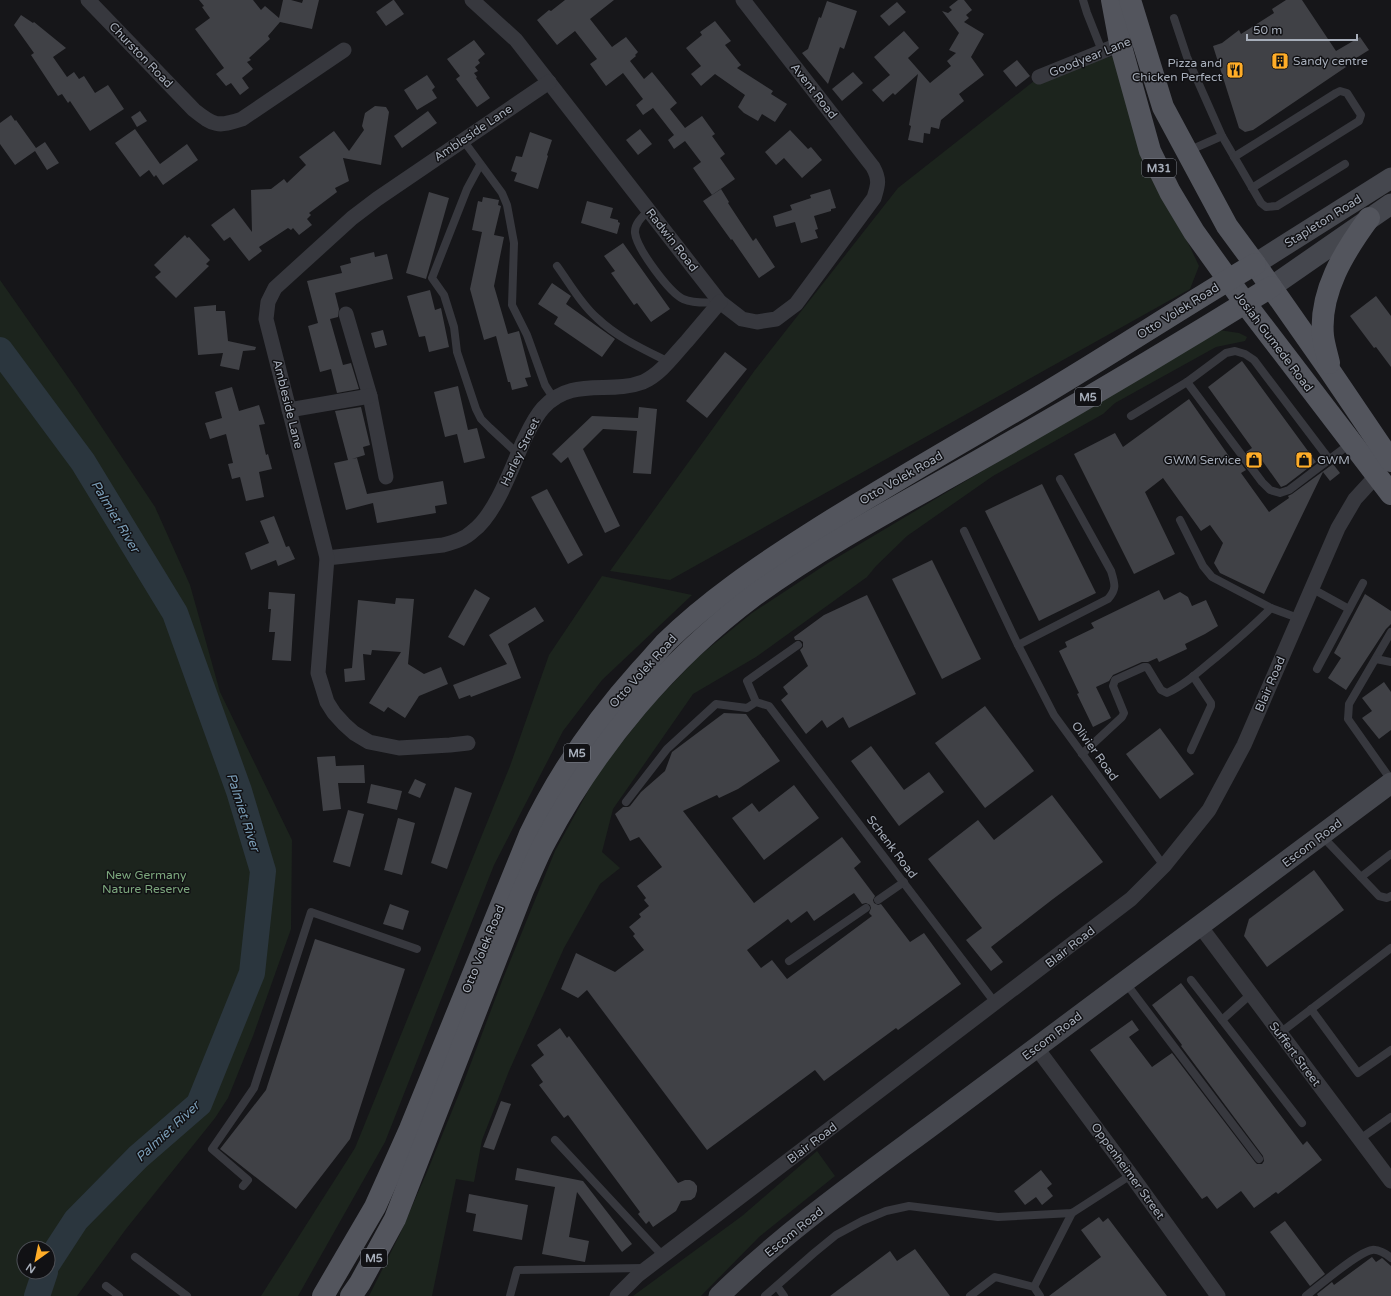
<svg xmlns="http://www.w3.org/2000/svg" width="1391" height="1296" font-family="'Varela Round',sans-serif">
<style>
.green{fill:#1c241d;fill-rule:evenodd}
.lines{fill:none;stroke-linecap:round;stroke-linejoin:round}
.river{stroke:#2b363e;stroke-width:26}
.building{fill:#404146;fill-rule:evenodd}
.lane{stroke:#37383e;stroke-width:8}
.street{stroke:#37383e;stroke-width:15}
.secondary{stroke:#45474e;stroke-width:21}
.primary{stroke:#53555d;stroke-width:22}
.labels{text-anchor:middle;stroke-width:3;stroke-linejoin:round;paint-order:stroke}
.shield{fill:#111114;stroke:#7a7f88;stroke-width:1}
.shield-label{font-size:11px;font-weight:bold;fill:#a7aeba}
.street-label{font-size:12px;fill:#a7aeba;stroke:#111114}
.poi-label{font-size:12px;fill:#a7aeba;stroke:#111114;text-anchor:start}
.park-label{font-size:12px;fill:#7ca77d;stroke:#111114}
.water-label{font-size:13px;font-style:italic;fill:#7b9eb8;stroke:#111114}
</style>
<rect width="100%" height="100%" fill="#161619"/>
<!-- green -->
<g class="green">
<path d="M1119 54 1147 156 1199 266 1190 289 670 580 610 571 755 370 898 188 1034 81Z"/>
<path d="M0 280 77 390 155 507 190 585 220 692 292 840 291 929 253 1036 228 1098 215 1118 126 1229 77 1296H0ZM24 1248H48V1272H24Z"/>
<path d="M1219 330 1239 333 1247 337 1245 341 1216 347 1115 403 1103 414 993 476 907 536 876 566 867 577 756 657 693 694 613 809 602 852 620 868 600 884 564 948 509 1071 482 1140 474 1182 456 1179 432 1296H369L400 1234 427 1172 463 1084 502 981 555 851 599 771 651 706 698 657 752 613 828 563Z"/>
<path d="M602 576 692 595 602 680 563 731 494 865 385 1142 298 1296H261L355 1148 510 766 549 655Z"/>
<path d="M817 1151 835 1176 759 1237 701 1296H633L742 1216Z"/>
</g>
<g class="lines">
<!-- river -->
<g class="river">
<path d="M0 350 83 462 175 613 239 791 263 871 252 973 199 1104 138 1157 76 1220 48 1263"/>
<path d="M37 1296 45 1272"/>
</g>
</g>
<!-- building -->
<g class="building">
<path d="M199 0H253L261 10 265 6 279 18 283 0H291L302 3 303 0H319L312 29 280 22 268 36 270 39 249 58 251 60 247 62 253 69 242 78 249 88 240 95 231 83 226 86 216 74 224 68 195 29 210 18 202 7 204 6Z"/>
<path d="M393 0H394L404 14 386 26 376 12Z"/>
<path d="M565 0H614L590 19 612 47 626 37 638 52 635 55 636 56 630 61 644 79 652 72 677 103 670 109 685 128 702 116 715 134 712 136 725 154 720 158 735 179 712 195 693 168 701 162 685 141 674 149 668 140 674 135 653 108 643 115 636 105 643 99 623 73 606 86 590 64 597 59 575 31 557 45 537 20 549 10 551 11Z"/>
<path d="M958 0H964L972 10 966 15 969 18 964 22 984 34 971 57 984 75 959 94 964 101 941 120 939 129 931 127 930 134 924 133 923 143 908 140 911 126 909 125 918 74 895 95 893 93 883 102 872 90 890 75 874 57 904 31 919 48 908 58 930 83 951 66 947 61 956 53 949 50 959 33 942 11 948 13 952 10 949 7Z"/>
<path d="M1286 0H1302L1336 51 1360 37 1369 50 1345 65 1346 67 1253 130 1245 132 1239 128 1213 46 1222 43 1239 30 1241 34 1274 13 1272 9Z"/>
<path d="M827 1 857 11 844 49 840 47 828 84 802 53 808 49 819 17 821 18Z"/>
<path d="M897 2 906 12 889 26 880 16Z"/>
<path d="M21 15 33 23 34 22 66 48 53 57 67 77 74 72 79 79 84 76 95 93 108 85 124 109 90 131 70 101 68 103 62 94 58 96 31 55 34 53 14 25Z"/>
<path d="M715 21 731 41 725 45 741 65 737 68 773 91 771 94 787 104 775 122 762 114 758 121 744 113 738 107 745 95 715 74 701 86 691 74 701 66 686 48 702 35 700 32Z"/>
<path d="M474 40 485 54 478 60 480 63 475 67 478 71 474 73 477 77 476 78 490 98 477 107 456 79 460 76 447 59Z"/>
<path d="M1017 60 1030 76 1016 87 1003 71Z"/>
<path d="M853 72 863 83 842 101 832 89Z"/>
<path d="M427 75 435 87 432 90 437 98 417 110 404 90Z"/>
<path d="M375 106 386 107 389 112 381 165 343 158 349 181 335 188 337 192 309 213 311 215 307 219 312 225 299 235 293 228 291 230 288 228 259 247 262 251 249 261 230 237 224 241 211 225 234 208 252 232 251 190 271 189 284 179 287 183 306 165 299 157 334 131 349 151 364 130 362 126 365 113Z"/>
<path d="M140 111 147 121 137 127 131 117Z"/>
<path d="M428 111 437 123 402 148 394 136Z"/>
<path d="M11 115 15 121 16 120 36 148 45 142 59 163 47 170 35 151 15 165 0 144V123Z"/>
<path d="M135 129 160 164 187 144 198 160 163 185 156 175 154 177 149 170 140 177 115 143Z"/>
<path d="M640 129 652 144 638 155 626 140Z"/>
<path d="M790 130 808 149 811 147 822 160 802 178 784 158 776 165 765 152Z"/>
<path d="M530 132 552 140 547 155 548 156 538 189 514 181 517 173 511 171 516 156 522 157Z"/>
<path d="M721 189 729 202 728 203 753 241 756 238 775 267 759 278 732 239 731 240 703 201Z"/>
<path d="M830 189 836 208 831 209V211L814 216 818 229 815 230 818 238 801 243 795 222 776 227 773 216 792 210 790 205 811 198 810 195Z"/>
<path d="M429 192 449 198 426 279 406 273Z"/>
<path d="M483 197 499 200 498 205 501 206 494 235 504 237 494 286 508 334 519 331 531 377 525 378 528 386 512 390 510 382H508L496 336 484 340 470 289 482 232 472 230 478 201 482 202Z"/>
<path d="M587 201 613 208 610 218 618 220V222L620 223 617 234 581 223Z"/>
<path d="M185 235 187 238 189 237 210 260 206 264 209 266 176 298 155 277 161 272 154 265Z"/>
<path d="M623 243 670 309 651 322 637 303 634 305 611 273 615 271 604 256Z"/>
<path d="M374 252 375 257 387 254 393 279 335 293 339 309 338 317 330 319 343 365 351 363 359 389 337 393 331 369 320 372 308 326 318 323 307 281 342 273 340 266 351 263 350 258Z"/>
<path d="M552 283 571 296 566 304 615 339 602 357 554 324 558 317 538 304Z"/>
<path d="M430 290 435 310 441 308 449 347 429 352 425 336 419 337 407 296Z"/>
<path d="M1376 296 1391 316V367L1376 347 1374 348 1350 316Z"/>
<path d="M216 305V311H225L228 341 256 347 255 350 243 351 239 370 220 366 223 353 198 355 194 307Z"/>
<path d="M383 330 387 345 375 348 371 333Z"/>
<path d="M725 352 747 369 707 418 686 401Z"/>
<path d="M1242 361 1316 462 1286 485 1281 487 1261 459 1255 463 1246 452 1252 448 1208 387Z"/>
<path d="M458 386 468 430 477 428 485 458 464 463 457 434 445 437 434 392Z"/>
<path d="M232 387 239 411 259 405 265 424 259 425 266 455 268 454 272 469 259 472 264 497 246 501 240 477 232 479 228 464 233 463 226 434 210 439 205 423 222 418 215 392Z"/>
<path d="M1189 399 1233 462 1237 458 1246 470 1241 473 1269 512 1289 498 1288 496 1292 494 1333 464 1340 473 1330 481 1323 472 1264 594 1220 573 1214 563 1223 543 1210 525 1201 531 1163 478 1145 492 1175 554 1134 574 1074 454 1115 433 1123 447Z"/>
<path d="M361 407 370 445 363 447 365 455 352 459 357 458 367 494 443 481 447 504 435 506 436 513 377 523 373 503 346 510 334 463 348 460 335 411Z"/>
<path d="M639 407 657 409 651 474 633 473 637 431 603 429 583 449 620 526 605 533 568 457 561 463 552 454 592 416 638 418Z"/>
<path d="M1042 484 1096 593 1039 621 985 511Z"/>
<path d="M547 489 583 555 568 564 531 497Z"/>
<path d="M274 516 286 547 289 546 295 559 278 566 276 560 251 570 245 553 269 543 260 521Z"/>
<path d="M932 560 981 659 942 679 892 579Z"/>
<path d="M475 589 490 598 464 646 448 637Z"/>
<path d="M1159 590 1164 600 1180 592 1188 597 1192 606 1206 600 1218 626 1205 634 1185 644 1187 649 1159 662 1157 658 1148 662H1142L1113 675 1109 681 1096 687 1111 718 1093 727 1077 694 1079 693 1059 651 1067 647 1065 642 1094 628 1091 623Z"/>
<path d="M269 592 295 594 291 661 272 660 275 632H269L271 609H268Z"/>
<path d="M1365 594 1391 611V624L1386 629 1346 690 1328 678 1341 658 1334 653Z"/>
<path d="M867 595 916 694 849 728 843 717 827 728 822 720 806 734 781 700 788 694 783 687 808 666 800 650 803 647V642L800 640H795L794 637 824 615Z"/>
<path d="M396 598 414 599 408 664 424 674 441 667 448 684 419 696 405 718 388 707 384 712 369 703 401 652 372 650 371 655 363 654 365 680 345 682 344 669 352 668 358 600 395 604Z"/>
<path d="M535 607 544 621 508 644 521 678 471 697 470 695 459 699 453 685 507 664 489 635Z"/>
<path d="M1384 682 1391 692V730L1379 739 1362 718 1372 711 1362 698Z"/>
<path d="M985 706 1034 771 985 808 935 743Z"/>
<path d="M724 713 746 714 780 761 738 789 719 798 717 795 683 811 754 903 842 837 861 862 854 868 875 896 873 900 874 903 878 905 881 904 910 942 924 933 961 984 898 1030 896 1028 824 1081 815 1070 707 1150 587 990 578 998 561 989 576 953 615 972 644 950 633 936 635 934 629 927 641 917 639 914 649 906 644 900 646 898 637 886 662 867 639 837 630 841 615 814 623 807H628L630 806 641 792 665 771 672 752ZM854 893 862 904 866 903 870 905 871 908 869 913 872 916 787 979 772 960 761 968 747 950 788 919 791 923 807 911 814 921Z"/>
<path d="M1160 728 1194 774 1160 799 1126 754Z"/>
<path d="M871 746 904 790 929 772 944 792 899 826 851 761Z"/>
<path d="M335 756 336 766 364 765 365 783H338L341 809 323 811 317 757Z"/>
<path d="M415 779 426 784 420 798 408 793Z"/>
<path d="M371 784 402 791 397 810 367 803Z"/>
<path d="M794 785 819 818 764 860 732 818 752 803 759 812Z"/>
<path d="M455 787 472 793 447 869 431 863Z"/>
<path d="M1052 795 1103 862 1053 899 991 947 1003 962 991 971 966 940 982 928 928 859 978 820 994 840Z"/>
<path d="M348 810 364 814 350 867 333 862Z"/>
<path d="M398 818 415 823 402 875 384 870Z"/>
<path d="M1314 870 1344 910 1267 967 1244 936 1249 919Z"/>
<path d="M390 904 409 911 403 930 383 924Z"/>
<path d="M315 939 405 969 350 1139 296 1209 220 1149 266 1090Z"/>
<path d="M1181 983 1303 1145 1307 1141 1322 1160 1278 1194 1276 1192 1254 1208 1241 1191 1217 1209 1207 1196 1202 1199 1090 1050 1132 1020 1139 1030 1129 1037 1152 1067 1172 1053 1255 1162 1257 1164H1262L1264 1161 1263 1156 1181 1046 1182 1045 1152 1005Z"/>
<path d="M560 1028 567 1038 569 1036 678 1183 685 1180H690L694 1182 697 1186V1191L695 1197 691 1200 681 1201 676 1211 653 1227 649 1221 646 1224 638 1214 640 1212 568 1115 564 1118 539 1085 543 1082 531 1065 544 1055 537 1045Z"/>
<path d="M501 1101 511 1104 494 1150 483 1147Z"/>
<path d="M517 1168 583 1181 632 1244 622 1252 577 1192 569 1237 589 1241 585 1262 542 1254 555 1187 515 1180Z"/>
<path d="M1041 1170 1052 1184 1047 1188 1053 1196 1042 1205 1036 1197 1025 1205 1014 1191Z"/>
<path d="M469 1194 528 1205 522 1240 473 1231 476 1214 466 1212Z"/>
<path d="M1099 1217 1103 1222 1108 1218 1167 1296H1049L1101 1257 1081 1230Z"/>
<path d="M1285 1221 1325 1274 1310 1286 1270 1232Z"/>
<path d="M915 1249 950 1296H830L890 1251 897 1261Z"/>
<path d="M1372 1257 1376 1262 1382 1258 1391 1266V1296H1318L1317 1294 1332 1282 1334 1285Z"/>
</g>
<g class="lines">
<!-- lane -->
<g class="lane">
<path d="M1083 0 1087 13 1102 51"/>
<path d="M1174 18 1187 57 1222 136 1261 203 1266 207 1277 206 1345 164"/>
<path d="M463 140 502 193 507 205 514 243 512 305 527 335 545 385 554 399"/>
<path d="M1188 151 1222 136"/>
<path d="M1234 157 1336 93 1340 91 1347 93 1361 115 1359 121 1252 188"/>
<path d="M480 165 467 189 432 278 444 295 454 327 457 352 476 409 481 419 490 428 518 454"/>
<path d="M649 210C643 216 634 224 635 233 637 249 669 292 683 299 693 303 708 303 719 302"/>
<path d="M557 266C570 284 581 304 597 318 618 338 643 349 669 362"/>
<path d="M1187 382 1262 482 1270 490 1280 493 1289 490 1351 443"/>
<path d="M1131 416 1187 382 1226 353 1235 351 1245 354 1254 360 1329 459"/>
<path d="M1180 520 1203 566 1212 577 1271 608"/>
<path d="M964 531 1018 645 1054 715 1164 866"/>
<path d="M1311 588 1349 609"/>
<path d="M1391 632 1349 704 1348 719 1391 780"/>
<path d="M798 645 747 681 756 702 769 706 996 1004"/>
<path d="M1018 645 1108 599C1117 589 1115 584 1111 571L1060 479"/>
<path d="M1376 659 1391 662"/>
<path d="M1317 669 1363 583"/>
<path d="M1191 750 1211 706V703L1193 676"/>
<path d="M1082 754 1122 717 1124 713 1113 686 1115 680 1144 667H1147L1161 690 1167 693C1182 686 1195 675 1208 664 1230 646 1251 628 1271 608L1298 618"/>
<path d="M626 802 667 749 716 704 747 708 756 702"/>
<path d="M1322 836 1379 896 1387 898 1391 896"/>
<path d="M1361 877 1391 854"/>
<path d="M878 900 904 882"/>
<path d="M789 961 866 908"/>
<path d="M1191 980 1302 1123"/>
<path d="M1125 982 1259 1159"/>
<path d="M1311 1009 1358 1073 1391 1050"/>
<path d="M1222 1020 1251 994"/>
<path d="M1280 1033 1391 948"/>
<path d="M1360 1139 1391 1117"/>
<path d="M555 1140 663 1256"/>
<path d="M243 1186 248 1180 212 1149 254 1088 311 912 417 949"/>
<path d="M135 1257 187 1296"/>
<path d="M106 1286 119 1296"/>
<path d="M777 1286 784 1296"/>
<path d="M1034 1287 1072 1213"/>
<path d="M510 1296 517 1270 644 1268"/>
<path d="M765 1296 814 1253 836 1235 862 1221 886 1211 909 1206 998 1217 1072 1213 1131 1175"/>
<path d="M970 1296 995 1277 1034 1287 1040 1296"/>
<path d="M1306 1296C1319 1286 1358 1252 1372 1250 1378 1249 1387 1254 1391 1258"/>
</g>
<!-- street -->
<g class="street">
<path d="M88 0 194 110C214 126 218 127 242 119L344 50"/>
<path d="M472 0 516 40 720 302 742 319 757 322 776 319 796 304 874 198C878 185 880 180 873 167L743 0"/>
<path d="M1039 77 1128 41"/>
<path d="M346 314 370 396 386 477"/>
<path d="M289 410 370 396"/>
<path d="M327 558 443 545C454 542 465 539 473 531 495 515 512 468 523 442 529 430 534 418 543 408 572 376 609 395 643 382 661 374 674 355 687 341 698 328 709 315 720 302"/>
<path d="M468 743 450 745 399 748 369 742 354 733 344 724 334 713 327 702 318 673 327 558 266 319 268 302 275 288 352 218 377 199 549 82"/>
<path d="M1200 926 1391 1181"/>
<path d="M1036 1047 1131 1175 1218 1296"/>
<path d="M617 1296 638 1275 1131 899 1164 866 1209 810 1244 745 1338 528 1355 499 1377 475"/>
</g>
<!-- secondary -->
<g class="secondary">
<path d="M1255 264 1391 178"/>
<path d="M1271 287 1391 204"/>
<path d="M719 1296C792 1225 877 1167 958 1106 1102 998 1247 891 1391 783"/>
</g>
<!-- primary -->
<g class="primary">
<path d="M1112 0 1120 43 1150 151 1170 192 1194 232 1245 303 1391 494"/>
<path d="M1130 0 1163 107 1227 226 1255 264 1330 371 1391 461"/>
<path d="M1329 363C1327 354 1324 345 1323 336 1319 292 1344 252 1369 218"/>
<path d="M323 1296 375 1207 410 1129 530 834C558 775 596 720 640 671 649 662 657 652 665 643 708 601 758 567 808 535 878 490 950 449 1022 407 1101 361 1177 310 1255 264"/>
<path d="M351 1296 360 1283 395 1219 523 890C531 873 537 856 546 840 596 746 669 659 755 595 827 543 906 502 983 458 1080 403 1176 346 1271 287"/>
</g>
</g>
<!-- icons -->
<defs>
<g id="building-square" transform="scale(0.9)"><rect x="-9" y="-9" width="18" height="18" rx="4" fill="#ffad28" stroke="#111114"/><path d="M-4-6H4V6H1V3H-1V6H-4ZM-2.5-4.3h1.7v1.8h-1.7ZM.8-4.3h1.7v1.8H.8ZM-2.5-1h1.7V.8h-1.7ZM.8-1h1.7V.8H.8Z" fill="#111"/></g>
<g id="restaurant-square" transform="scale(0.9)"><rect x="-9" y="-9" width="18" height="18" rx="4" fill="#ffad28" stroke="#111114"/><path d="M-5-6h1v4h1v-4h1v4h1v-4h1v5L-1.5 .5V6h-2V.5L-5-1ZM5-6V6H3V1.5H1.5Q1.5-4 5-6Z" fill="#111"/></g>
<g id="shop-square" transform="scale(0.9)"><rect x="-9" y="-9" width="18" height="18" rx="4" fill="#ffad28" stroke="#111114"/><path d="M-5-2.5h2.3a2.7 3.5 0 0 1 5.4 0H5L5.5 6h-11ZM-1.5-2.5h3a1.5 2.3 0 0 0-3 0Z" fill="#111"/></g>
</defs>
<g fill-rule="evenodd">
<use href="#building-square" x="1280" y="61"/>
<use href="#restaurant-square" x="1235" y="70"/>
<use href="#shop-square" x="1254" y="460"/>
<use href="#shop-square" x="1304" y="460"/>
</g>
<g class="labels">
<!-- shield labels -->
<g class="shield">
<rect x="1142" y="159" width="34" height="18" rx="3"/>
<rect x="1075" y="388" width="26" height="18" rx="3"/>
<rect x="564" y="744" width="26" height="18" rx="3"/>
<rect x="361" y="1249" width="26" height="18" rx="3"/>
</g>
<g class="shield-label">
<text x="1159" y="172">M31</text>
<text x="1088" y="401">M5</text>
<text x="577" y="757">M5</text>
<text x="374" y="1262">M5</text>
</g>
<!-- street labels -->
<g class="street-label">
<text transform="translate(141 55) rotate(46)" y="4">Churston Road</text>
<text transform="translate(1090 57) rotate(-22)" y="4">Goodyear Lane</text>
<text transform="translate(814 91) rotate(52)" y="4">Avent Road</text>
<text transform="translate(473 133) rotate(-34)" y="4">Ambleside Lane</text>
<text transform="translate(1323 221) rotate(-32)" y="4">Stapleton Road</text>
<text transform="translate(672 240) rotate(52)" y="4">Radwin Road</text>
<text transform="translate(1178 311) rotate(-32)" y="4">Otto Volek Road</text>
<text transform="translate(1274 342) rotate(53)" y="4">Josiah Gumede Road</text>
<text transform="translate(288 404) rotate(76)" y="4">Ambleside Lane</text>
<text transform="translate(520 452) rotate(-64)" y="4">Harley Street</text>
<text transform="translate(901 478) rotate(-30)" y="4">Otto Volek Road</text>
<text transform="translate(643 671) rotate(-48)" y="4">Otto Volek Road</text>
<text transform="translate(1270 684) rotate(-67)" y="4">Blair Road</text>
<text transform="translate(1095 751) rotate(54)" y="4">Olivier Road</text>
<text transform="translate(1312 843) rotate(-37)" y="4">Escom Road</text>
<text transform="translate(892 847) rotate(53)" y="4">Schenk Road</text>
<text transform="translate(1070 947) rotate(-38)" y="4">Blair Road</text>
<text transform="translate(483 949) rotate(-68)" y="4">Otto Volek Road</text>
<text transform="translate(1052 1036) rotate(-37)" y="4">Escom Road</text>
<text transform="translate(1295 1054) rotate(53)" y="4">Suffert Street</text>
<text transform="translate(812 1143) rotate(-37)" y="4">Blair Road</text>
<text transform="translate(1128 1171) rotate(54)" y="4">Oppenheimer Street</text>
<text transform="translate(794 1232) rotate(-39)" y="4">Escom Road</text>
</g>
<!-- poi labels -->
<g class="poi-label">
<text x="1293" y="65">Sandy centre</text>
<text x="1222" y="67" text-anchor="end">Pizza and<tspan x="1222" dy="14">Chicken Perfect</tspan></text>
<text x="1241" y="464" text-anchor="end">GWM Service</text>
<text x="1317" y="464">GWM</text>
</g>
<!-- park labels -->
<g class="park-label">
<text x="146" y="879">New Germany<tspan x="146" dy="14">Nature Reserve</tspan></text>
</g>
<!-- water labels -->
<g class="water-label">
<text transform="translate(116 516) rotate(59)" y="5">Palmiet River</text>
<text transform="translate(244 812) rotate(72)" y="5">Palmiet River</text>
<text transform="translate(167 1131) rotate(-43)" y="5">Palmiet River</text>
</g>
</g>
<!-- north arrow -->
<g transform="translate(36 1260) rotate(213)"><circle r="19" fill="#111114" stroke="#4d5056"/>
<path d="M0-3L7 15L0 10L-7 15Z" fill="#ffad28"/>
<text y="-6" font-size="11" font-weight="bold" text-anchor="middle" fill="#a7aeba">N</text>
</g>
<!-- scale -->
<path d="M1247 34v6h110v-6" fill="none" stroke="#a7aeba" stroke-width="2"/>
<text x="1253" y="34" font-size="12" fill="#a7aeba" stroke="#111114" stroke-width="3" paint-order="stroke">50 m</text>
</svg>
